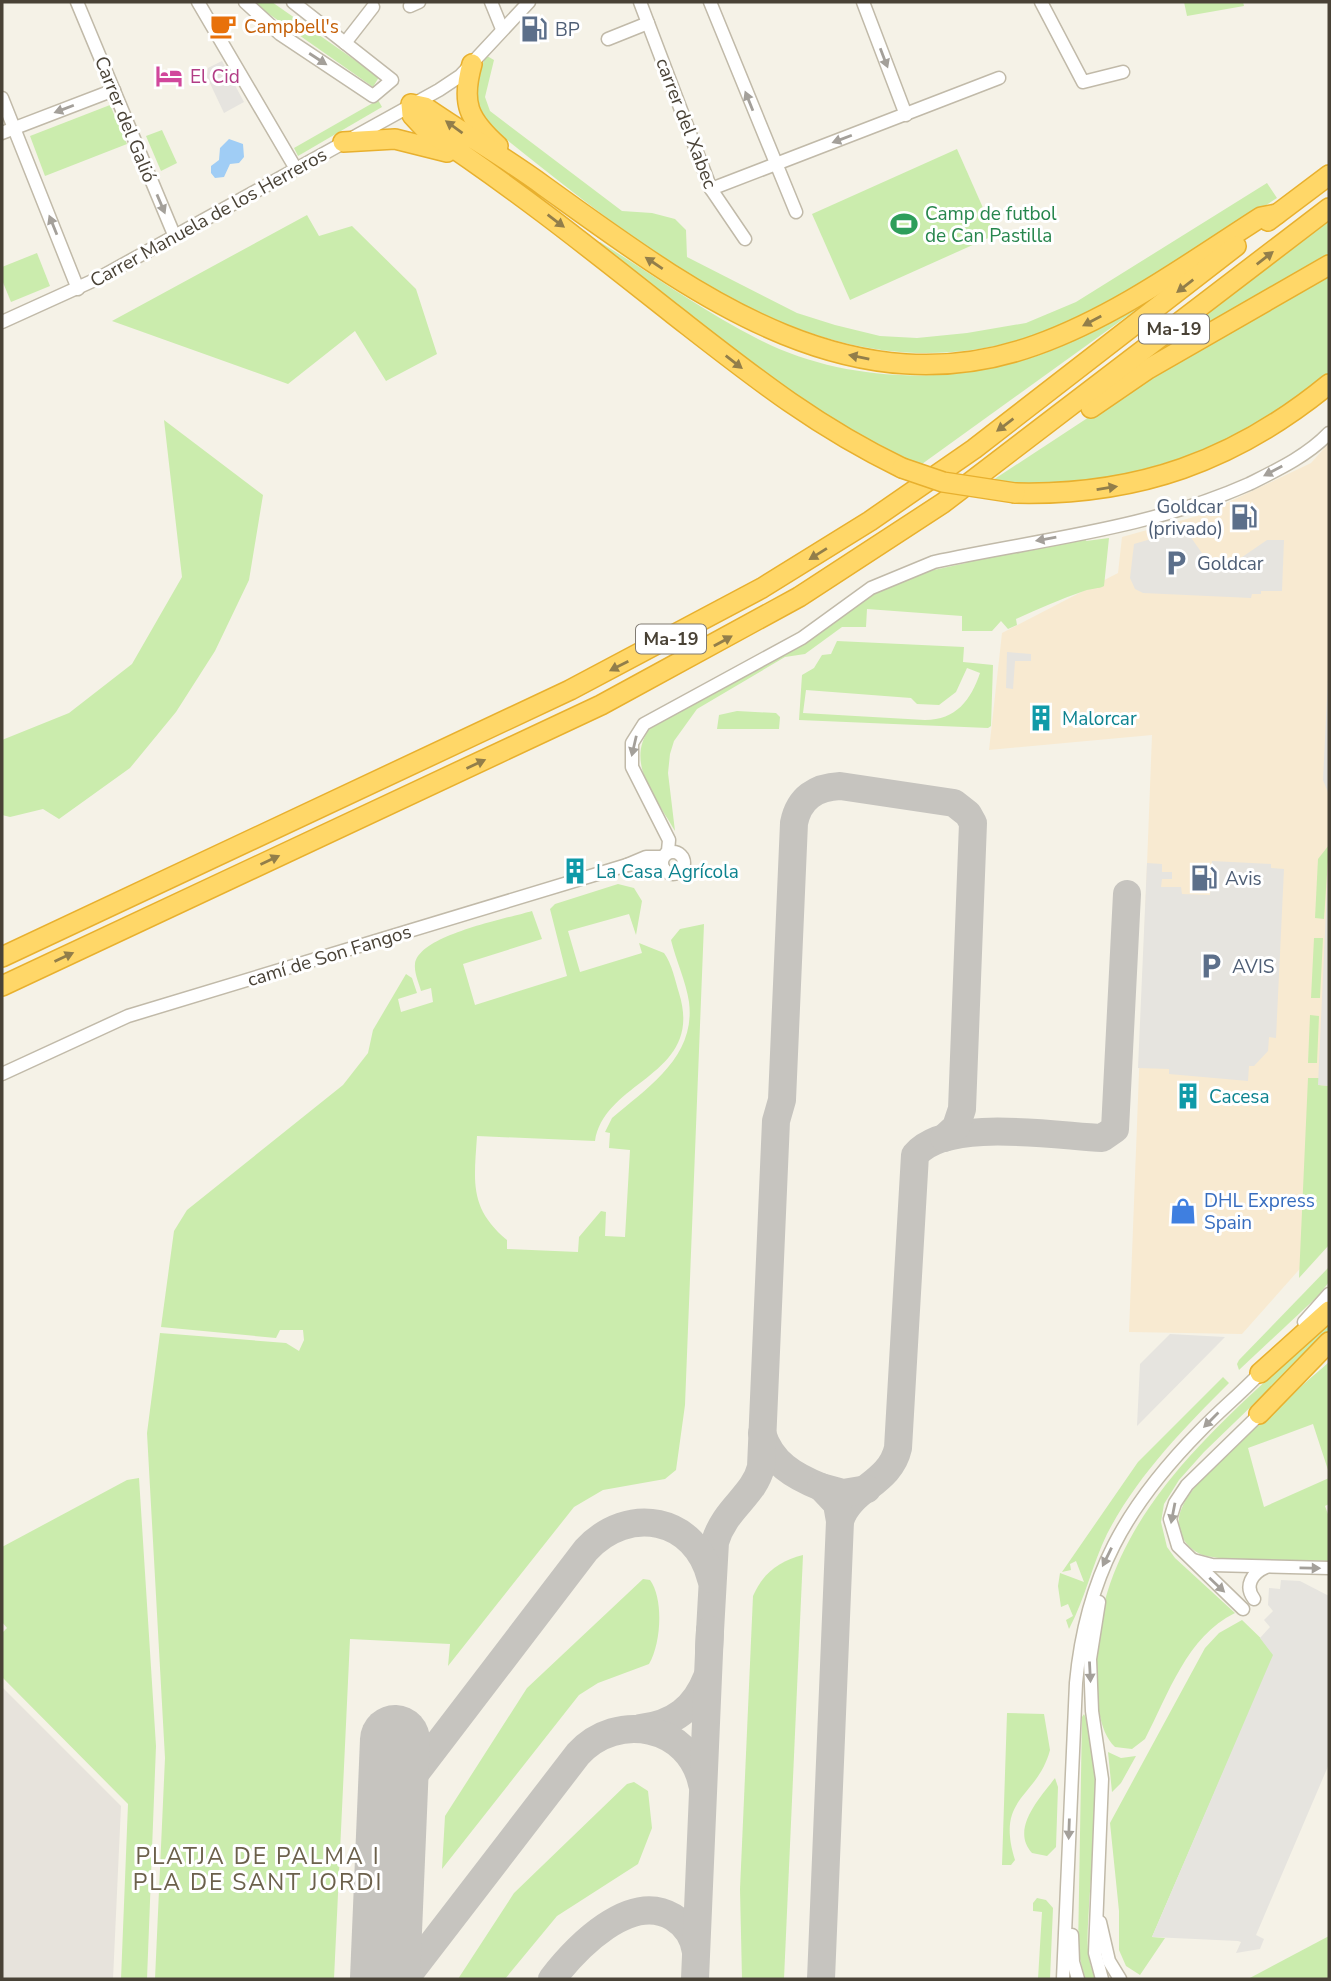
<svg xmlns="http://www.w3.org/2000/svg" width="1331" height="1981" font-family="'Nunito Sans',sans-serif">
<style>
.commercial{fill:#f8ead1}
.industrial{fill:#e7e3dc}
.green{fill:#cbecad;fill-rule:evenodd}
.parking{fill:#e6e4df}
.water{fill:#a0cdf5}
.lines{fill:none;stroke-linecap:round;stroke-linejoin:round}
.taxiway{stroke:#c6c4bf;stroke-width:28}
.runway{stroke:#c6c4bf;stroke-width:70}
.minor-casing{stroke:#c1baa9;stroke-width:15}
.highway-casing{stroke:#e8b02e;stroke-width:22}
.minor{stroke:#fff;stroke-width:12}
.highway{stroke:#ffd768;stroke-width:19}
.highway-bridge-casing{stroke:#e8b02e;stroke-width:22;stroke-linecap:butt}
.highway-bridge{stroke:#ffd768;stroke-width:19}
.oneway{fill:#a4a09a}
.oneway2{fill:#927e4a}
.labels{text-anchor:middle;stroke-width:6;stroke-linejoin:round;paint-order:stroke}
.shield{fill:#fff;stroke:#807b72;stroke-width:2}
.shield-label{font-size:18px;font-weight:bold;fill:#494236}
.food-label{font-size:19px;fill:#c56008;stroke:#fff;text-anchor:start}
.service-label{font-size:19px;fill:#4e5e75;stroke:#fff;text-anchor:start}
.hotel-label{font-size:19px;fill:#b23c85;stroke:#fff;text-anchor:start}
.street-label{font-size:19px;fill:#494236;stroke:#fff}
.leisure-label{font-size:19px;fill:#27864d;stroke:#fff;text-anchor:start}
.culture-label{font-size:19px;fill:#0d838f;stroke:#fff;text-anchor:start}
.shop-label{font-size:19px;fill:#366cbe;stroke:#fff;text-anchor:start}
.quarter-label{font-size:23px;letter-spacing:2px;fill:#6c614c;stroke:#fff}
</style>
<rect width="100%" height="100%" fill="#f5f2e7"/>
<!-- commercial -->
<path class="commercial" d="M1329 443V1236L1242 1334 1129 1332 1152 735 989 750 1002 633 1118 573 1122 537 1201 515 1311 463Z"/>
<!-- industrial -->
<path class="industrial" d="M2 1687 121 1806 113 1979H2Z"/>
<!-- green -->
<g class="green">
<path d="M252 2H272L379 77 373 87Z"/>
<path d="M1184 2H1243L1244 6 1187 16Z"/>
<path d="M487 56 494 60 485 97 490 111 622 211 652 213 675 219 686 230 687 257 797 313 835 325 880 336 917 338 967 333 1026 323 1076 302 1267 183 1277 198C1210 242 1141 290 1068 322 839 424 651 253 483 121 471 100 473 77 487 56Z"/>
<path d="M378 100 382 107 298 156 294 148Z"/>
<path d="M110 105 127 144 45 176 30 136Z"/>
<path d="M162 130 177 163 161 171 146 136Z"/>
<path d="M957 149 995 235 850 300 812 214Z"/>
<path d="M307 215 319 236 352 226 416 289 437 354 386 381 355 331 288 384 112 321Z"/>
<path d="M1329 221V253L1141 365Z"/>
<path d="M600 242C653 275 703 311 758 339 843 383 954 386 1042 354 1080 341 1116 318 1151 299L922 464 905 460 817 415 597 246Z"/>
<path d="M37 253 50 286 11 302 2 280V267Z"/>
<path d="M1329 275V373C1267 430 1191 460 1110 477 1086 481 1059 487 1035 486 1021 485 1007 482 993 480L1194 348Z"/>
<path d="M164 420 263 495 249 580 215 651 176 712 130 768 59 819 43 809 10 817 2 815V740L69 713 132 664 182 577Z"/>
<path d="M1085 538 1086 541 1109 538 1104 586C1099 589 1092 588 1084 591 1061 599 1038 609 1016 619L1017 625 1008 629 1001 621 992 631H962V616L867 609 866 627H842L805 654 785 657 697 709 674 741 670 754 668 773 675 831C657 799 624 763 650 728L807 642 875 592 920 573 966 563V560Z"/>
<path d="M837 641 964 647 963 662 993 665 991 726 988 728 799 720 802 675 814 668 822 655 831 654ZM967 668 980 673C971 700 956 720 925 720L803 713 806 690 911 698 917 704 939 705 956 692Z"/>
<path d="M737 711 776 713 780 717 779 729H717L719 715Z"/>
<path d="M1329 845 1324 919 1315 918 1318 859Z"/>
<path d="M618 884 634 888 642 901 636 935 629 914 568 931 580 972 642 953 639 943 664 953C672 964 675 980 679 993 705 1076 605 1079 595 1141L477 1136C474 1182 469 1208 507 1240V1249L578 1252 579 1237 601 1211 606 1212 605 1236 625 1237 630 1150 609 1148 610 1133 605 1132 612 1118C648 1087 696 1057 689 1002 686 981 676 961 671 940L680 929 704 924 685 1405 676 1470 665 1479 603 1490 574 1507 448 1666 450 1644 350 1639 334 1979H155L165 1758 147 1433 160 1333 286 1343 299 1351 304 1340 303 1330H280L276 1338 161 1327 174 1231 187 1210 343 1085 368 1053 373 1030 406 974 412 978 417 993 398 999 401 1012 433 1002 431 988 421 991C419 983 414 973 415 964 419 935 506 919 532 911L542 939 463 964 475 1005 567 976 550 909 555 904Z"/>
<path d="M1314 938H1323L1320 998H1311Z"/>
<path d="M1310 1015 1319 1016 1317 1063H1308Z"/>
<path d="M1308 1078H1319V1085L1329 1086V1245L1299 1278Z"/>
<path d="M1329 1267V1282L1318 1296 1239 1370 1237 1364 1239 1360Z"/>
<path d="M1329 1322V1331L1204 1452 1179 1480 1164 1504 1161 1522 1167 1547 1175 1558 1235 1613C1187 1636 1168 1695 1145 1739L1132 1749 1115 1747C1098 1731 1096 1694 1096 1672 1094 1516 1227 1420 1329 1322Z"/>
<path d="M1329 1362V1473L1313 1424 1248 1448 1264 1507 1329 1478V1504L1325 1506 1329 1517V1561C1300 1560 1224 1563 1200 1554 1183 1546 1174 1527 1181 1510 1195 1471 1295 1393 1329 1362Z"/>
<path d="M1223 1377 1229 1383C1183 1429 1137 1476 1107 1534 1092 1565 1085 1599 1069 1629L1066 1620 1073 1616 1068 1604 1061 1607 1058 1586 1060 1573 1084 1582 1076 1561 1070 1564 1071 1570 1062 1572 1138 1462Z"/>
<path d="M139 1478 156 1746 147 1979H121L128 1804 2 1677V1633L7 1628 2 1622V1547L127 1480Z"/>
<path d="M803 1555 784 1979H742L740 1889 753 1596C763 1573 779 1561 803 1555Z"/>
<path d="M643 1579 650 1580C664 1599 661 1644 649 1664L598 1683 579 1695 442 1869 445 1816 527 1688Z"/>
<path d="M1242 1620 1272 1649 1274 1655 1152 1937 1165 1938 1140 1975 1126 1966 1119 1950V1911L1110 1823 1205 1648 1219 1633Z"/>
<path d="M1007 1713 1044 1714 1050 1750C1037 1799 995 1796 1015 1860L1011 1865H1002Z"/>
<path d="M1084 1714C1105 1752 1092 1860 1089 1906 1088 1931 1084 1956 1096 1979H1085L1078 1951 1082 1717Z"/>
<path d="M1108 1752 1121 1758 1136 1756 1121 1783 1112 1792Z"/>
<path d="M1055 1778 1058 1787 1056 1847 1047 1856 1032 1853C1010 1829 1040 1798 1055 1778Z"/>
<path d="M634 1782 648 1791 652 1828 638 1864 557 1916 505 1979H458L514 1893 627 1784Z"/>
<path d="M1037 1898 1046 1900 1053 1908 1050 1979H1038L1042 1912 1033 1911V1903Z"/>
<path d="M1329 1936V1979H1248Z"/>
</g>
<!-- parking -->
<g class="parking">
<path d="M222 61 244 102 224 113 207 77 208 68Z"/>
<path d="M1185 529 1209 563 1232 564 1267 540H1284L1282 591H1261V594H1252L1251 598 1143 593 1135 589 1130 578 1134 544Z"/>
<path d="M1007 652 1031 654V661H1015L1013 689 1006 688Z"/>
<path d="M1329 657V795L1323 780Z"/>
<path d="M1329 845V1086L1318 1085Z"/>
<path d="M1212 861 1271 864V868L1284 869 1276 1038 1269 1037 1268 1051 1254 1066H1249L1248 1081 1169 1074V1069L1138 1068 1147 863 1162 864V872H1172V879H1162L1161 887H1181L1182 894 1210 895Z"/>
<path d="M1170 1334 1225 1337 1137 1426 1140 1364Z"/>
<path d="M1281 1580 1300 1581 1329 1596V1764L1256 1935 1264 1939 1260 1949 1236 1953 1241 1942 1238 1941 1152 1937 1273 1655 1260 1638 1270 1627 1264 1620 1273 1611 1268 1605 1269 1588 1280 1589Z"/>
</g>
<!-- water -->
<path class="water" d="M229 139 243 144 244 157 239 163 230 164 224 177 215 178 211 173V166L219 160 220 148Z"/>
<g class="lines">
<!-- taxiway -->
<g class="taxiway">
<path d="M762 1433C771 1463 794 1476 821 1487"/>
<path d="M840 1521C850 1488 890 1484 898 1448L915 1155C946 1117 1056 1136 1102 1138L1115 1129 1127 894"/>
<path d="M709 1649 715 1542C725 1508 754 1496 761 1467L776 1121 782 1100 794 823C799 798 816 787 840 786L954 803 968 814 973 823 962 1109 956 1127 944 1138"/>
<path d="M641 1728C674 1724 695 1708 707 1677"/>
<path d="M392 1822 408 1783 586 1550C628 1504 696 1517 711 1579"/>
<path d="M405 1979 578 1754C617 1711 690 1725 702 1784"/>
<path d="M552 1979C576 1948 630 1891 673 1917 686 1925 694 1938 696 1952"/>
<path d="M695 1979 710 1630"/>
<path d="M821 1979 840 1521 837 1504 821 1487 843 1493 867 1489"/>
</g>
<!-- runway -->
<path class="runway" d="M385 1979 395 1740"/>
<!-- minor casing -->
<g class="minor-casing">
<g id="minor">
<path d="M77 2 175 237"/>
<path d="M198 2 296 169"/>
<path d="M245 2 280 34 373 96 392 80 293 2"/>
<path d="M491 2 502 29"/>
<path d="M640 2 711 189 745 239"/>
<path d="M710 2 796 212"/>
<path d="M863 2 906 115"/>
<path d="M1041 2 1083 82 1123 72"/>
<path d="M410 6 419 2"/>
<path d="M608 39 648 23"/>
<path d="M345 43 373 7"/>
<path d="M2 98 78 289"/>
<path d="M2 133 114 90"/>
<path d="M711 189 999 78"/>
<path d="M2 322 99 278 439 90 460 76 529 2"/>
<circle cx="673" cy="863" r="11"/>
<path d="M627 865 646 857H663L668 851 669 840 632 767V743L644 724 802 638 871 588 934 562C1041 539 1148 529 1249 484 1277 470 1307 456 1329 433"/>
<path d="M2 1074 128 1016 627 865 646 862 664 869"/>
<path d="M1304 1322 1329 1294"/>
<path d="M1193 1560 1212 1565 1329 1568"/>
<path d="M1254 1599C1244 1586 1252 1573 1266 1567"/>
<path d="M1099 1602 1090 1659 1092 1711 1102 1779 1095 1953 1102 1979"/>
<path d="M1243 1609 1178 1546 1170 1519 1175 1503 1187 1485 1263 1411"/>
<path d="M1100 1922 1109 1961 1120 1979"/>
<path d="M1072 1935 1073 1962 1078 1979"/>
<path d="M1063 1979 1076 1683C1086 1576 1126 1506 1200 1431 1221 1409 1245 1390 1265 1368"/>
</g>
</g>
<!-- highway casing -->
<g class="highway-casing">
<g id="highway">
<path d="M472 64C461 103 468 119 498 146"/>
<path d="M343 142 395 139 447 152"/>
<path d="M1268 221 1329 175"/>
<path d="M1091 408 1148 369 1329 265"/>
<path d="M902 468C813 425 750 374 673 314 592 250 512 186 425 129L412 115 411 104 425 107C464 134 506 158 544 186 689 290 847 413 1036 345 1117 316 1189 263 1261 217L1277 214"/>
<path d="M1015 493C1137 496 1235 461 1329 384"/>
<path d="M2 957 570 690 762 588 870 521 974 449 1236 246"/>
<path d="M2 986 601 705 799 597 943 503 1329 208"/>
<path d="M1260 1373 1329 1311"/>
<path d="M1259 1414 1329 1342"/>
</g>
</g>
<!-- minor -->
<use href="#minor" class="minor"/>
<!-- highway -->
<use href="#highway" class="highway"/>
<!-- highway-bridge casing -->
<g class="highway-bridge-casing">
<path id="highway-bridge" d="M902 468 943 482 1015 493"/>
</g>
<!-- highway-bridge -->
<use href="#highway-bridge" class="highway-bridge"/>
</g>
<!-- one-way arrows -->
<defs><path id="oneway-solid" d="M-6-.8H1V-3.2L6.5 0L1 3.2V.8H-6Z" transform="scale(1.75)"/></defs>
<g class="oneway">
<use href="#oneway-solid" transform="translate(884 58) rotate(69)"/>
<use href="#oneway-solid" transform="translate(318 59) rotate(33)"/>
<use href="#oneway-solid" transform="translate(749 101) rotate(-112)"/>
<use href="#oneway-solid" transform="translate(64 109) rotate(159)"/>
<use href="#oneway-solid" transform="translate(842 139) rotate(159)"/>
<use href="#oneway-solid" transform="translate(161 204) rotate(67)"/>
<use href="#oneway-solid" transform="translate(53 225) rotate(-112)"/>
<use href="#oneway-solid" transform="translate(1273 471) rotate(152)"/>
<use href="#oneway-solid" transform="translate(1046 539) rotate(170)"/>
<use href="#oneway-solid" transform="translate(634 746) rotate(103)"/>
<use href="#oneway-solid" transform="translate(1211 1420) rotate(135)"/>
<use href="#oneway-solid" transform="translate(1173 1513) rotate(101)"/>
<use href="#oneway-solid" transform="translate(1107 1557) rotate(116)"/>
<use href="#oneway-solid" transform="translate(1310 1568) rotate(1)"/>
<use href="#oneway-solid" transform="translate(1217 1585) rotate(43)"/>
<use href="#oneway-solid" transform="translate(1090 1672) rotate(87)"/>
<use href="#oneway-solid" transform="translate(1069 1829) rotate(92)"/>
</g>
<g class="oneway2">
<use href="#oneway-solid" transform="translate(454 127) rotate(-144)"/>
<use href="#oneway-solid" transform="translate(556 221) rotate(37)"/>
<use href="#oneway-solid" transform="translate(1265 258) rotate(-38)"/>
<use href="#oneway-solid" transform="translate(654 263) rotate(-146)"/>
<use href="#oneway-solid" transform="translate(1185 286) rotate(142)"/>
<use href="#oneway-solid" transform="translate(1092 321) rotate(152)"/>
<use href="#oneway-solid" transform="translate(859 357) rotate(-169)"/>
<use href="#oneway-solid" transform="translate(734 362) rotate(38)"/>
<use href="#oneway-solid" transform="translate(1005 425) rotate(143)"/>
<use href="#oneway-solid" transform="translate(1107 488) rotate(-9)"/>
<use href="#oneway-solid" transform="translate(818 554) rotate(148)"/>
<use href="#oneway-solid" transform="translate(723 641) rotate(-29)"/>
<use href="#oneway-solid" transform="translate(619 666) rotate(153)"/>
<use href="#oneway-solid" transform="translate(476 764) rotate(-25)"/>
<use href="#oneway-solid" transform="translate(270 860) rotate(-25)"/>
<use href="#oneway-solid" transform="translate(64 957) rotate(-25)"/>
</g>
<!-- icons -->
<defs>
<g id="cafe-bare" transform="scale(2.1)"><path d="M-5.5-4.5H6V0H3Q3 3.5 0 3.5H-2.5Q-5.5 3.5-5.5 0ZM3-3.2v2h1.7v-2ZM-6 4.5H4V6H-6Z" fill="#e8710a" stroke="#fff" stroke-width="2.5" paint-order="stroke"/></g>
<g id="fuel-bare" transform="scale(2.1)"><path d="M-5.5-6h7V0h2V4h1.3V-2.5L3-4.5l.8-.8L6-3V5H2.5V1h-1V6h-7ZM-4.2-4.7v3.2H.2V-4.7Z" fill="#5c6f8a" stroke="#fff" stroke-width="2.5" paint-order="stroke"/></g>
<g id="hotel-bare" transform="scale(2.1)"><path d="M-6-4.5h1.5V1H6V5H4.5V3h-9V5H-6ZM-4 0a1.8 1.8 0 1 1 3.6 0ZM.5 0V-2.5h3Q6-2.5 6 0Z" fill="#d1479c" stroke="#fff" stroke-width="2.5" paint-order="stroke"/></g>
<g id="stadium-bare" transform="scale(2.1)"><path d="M0-5a6.5 5 0 1 0 0 10a6.5 5 0 1 0 0-10ZM-3.5-1.8h7v3.6h-7Z" fill="#2e9e5b" stroke="#fff" stroke-width="2.5" paint-order="stroke"/></g>
<g id="parking-bare" transform="scale(2.1)"><path d="M-3.5-5.5H1a3.5 3.5 0 0 1 0 7H-1V5.5H-3.5ZM-1-3.4V-.6H.8a1.4 1.4 0 0 0 0-2.8Z" fill="#5c6f8a" stroke="#fff" stroke-width="2.5" paint-order="stroke"/></g>
<g id="building-bare" transform="scale(2.1)"><path d="M-4-6H4V6H1V3H-1V6H-4ZM-2.5-4.3h1.7v1.8h-1.7ZM.8-4.3h1.7v1.8H.8ZM-2.5-1h1.7V.8h-1.7ZM.8-1h1.7V.8H.8Z" fill="#0f9aa8" stroke="#fff" stroke-width="2.5" paint-order="stroke"/></g>
<g id="shop-bare" transform="scale(2.1)"><path d="M-5-2.5h2.3a2.7 3.5 0 0 1 5.4 0H5L5.5 6h-11ZM-1.5-2.5h3a1.5 2.3 0 0 0-3 0Z" fill="#3f7fe0" stroke="#fff" stroke-width="2.5" paint-order="stroke"/></g>
</defs>
<g fill-rule="evenodd">
<use href="#cafe-bare" x="223" y="26"/>
<use href="#fuel-bare" x="534" y="29"/>
<use href="#hotel-bare" x="169" y="76"/>
<use href="#stadium-bare" x="904" y="224"/>
<use href="#fuel-bare" x="1244" y="517"/>
<use href="#parking-bare" x="1176" y="563"/>
<use href="#building-bare" x="1041" y="718"/>
<use href="#building-bare" x="575" y="871"/>
<use href="#fuel-bare" x="1204" y="878"/>
<use href="#parking-bare" x="1211" y="966"/>
<use href="#building-bare" x="1188" y="1096"/>
<use href="#shop-bare" x="1183" y="1211"/>
</g>
<g class="labels">
<!-- shield labels -->
<g class="shield">
<rect x="1139" y="314.5" width="70" height="29" rx="5"/>
<rect x="636" y="624.5" width="70" height="29" rx="5"/>
</g>
<g class="shield-label">
<text x="1174" y="335">Ma-19</text>
<text x="671" y="645">Ma-19</text>
</g>
<!-- food labels -->
<g class="food-label">
<text x="244" y="33">Campbell's</text>
</g>
<!-- service labels -->
<g class="service-label">
<text x="555" y="36">BP</text>
<text x="1223" y="513" text-anchor="end">Goldcar<tspan x="1223" dy="22">(privado)</tspan></text>
<text x="1197" y="570">Goldcar</text>
<text x="1225" y="885">Avis</text>
<text x="1232" y="973">AVIS</text>
</g>
<!-- hotel labels -->
<g class="hotel-label">
<text x="190" y="83">El Cid</text>
</g>
<!-- street labels -->
<g class="street-label">
<text transform="translate(126 119) rotate(68)" y="7">Carrer del Galió</text>
<text transform="translate(687 123) rotate(69)" y="7">carrer del Xabec</text>
<text transform="translate(208 217) rotate(-29)" y="7">Carrer Manuela de los Herreros</text>
<text transform="translate(329 955) rotate(-17)" y="7">camí de Son Fangos</text>
</g>
<!-- leisure labels -->
<g class="leisure-label">
<text x="925" y="220">Camp de futbol<tspan x="925" dy="22">de Can Pastilla</tspan></text>
</g>
<!-- culture labels -->
<g class="culture-label">
<text x="1062" y="725">Malorcar</text>
<text x="596" y="878">La Casa Agrícola</text>
<text x="1209" y="1103">Cacesa</text>
</g>
<!-- shop labels -->
<g class="shop-label">
<text x="1204" y="1207">DHL Express<tspan x="1204" dy="22">Spain</tspan></text>
</g>
<!-- quarter labels -->
<g class="quarter-label">
<text x="258" y="1864">PLATJA DE PALMA I<tspan x="258" dy="26">PLA DE SANT JORDI</tspan></text>
</g>
</g>
<!-- border -->
<rect width="1331" height="1981" fill="none" stroke="#494236" stroke-width="7"/>
</svg>
